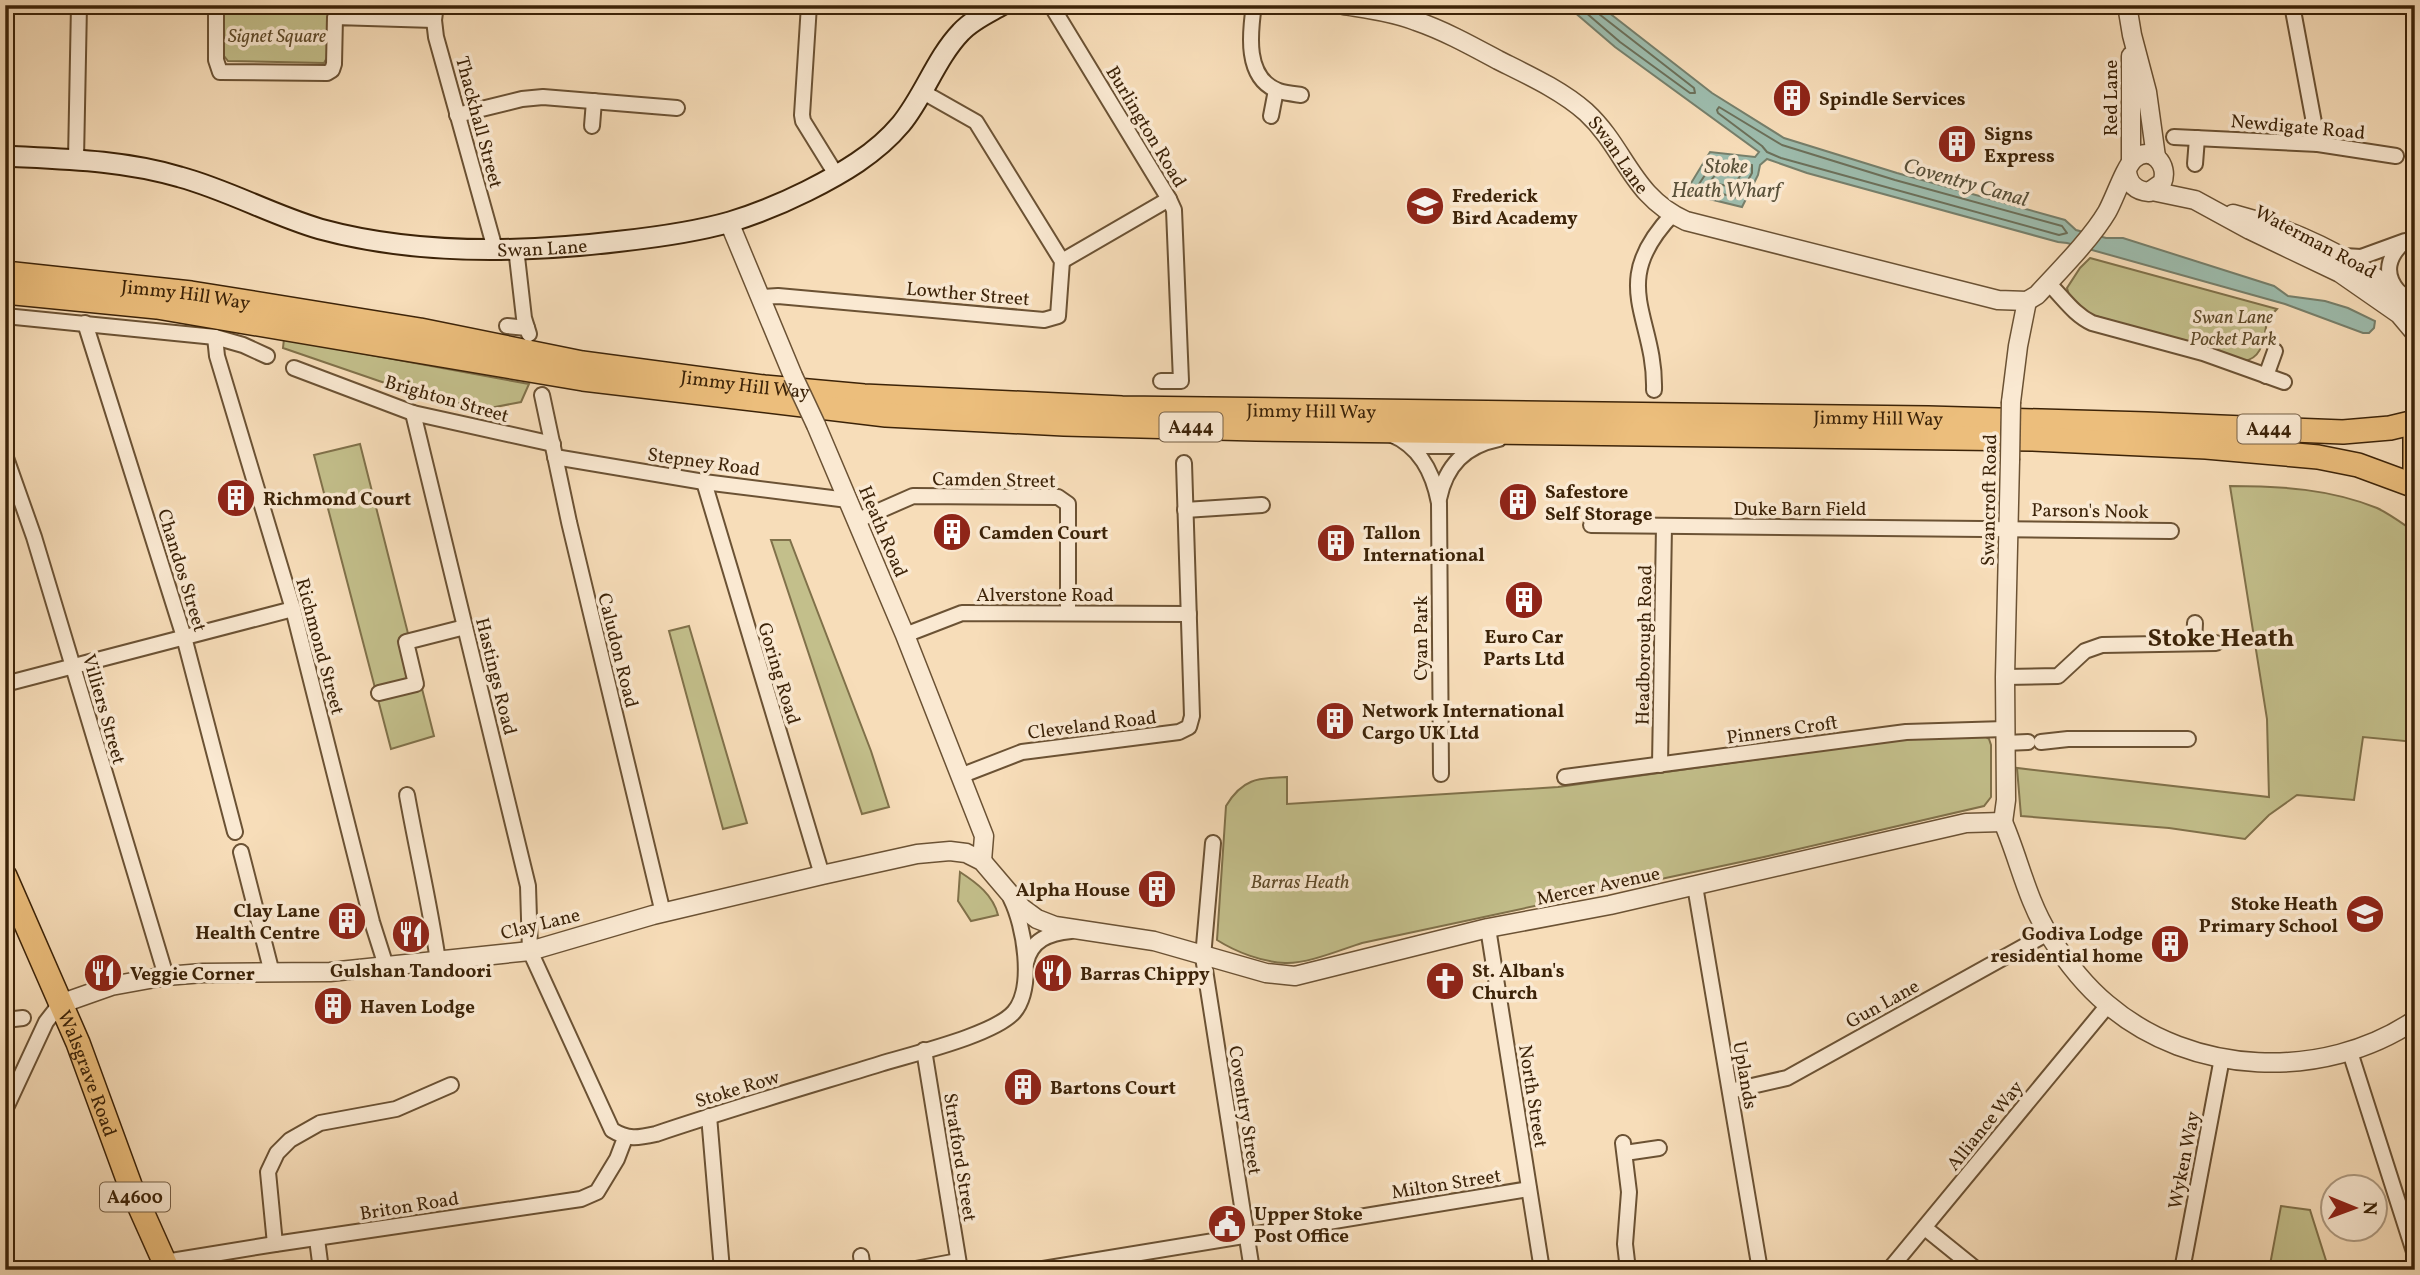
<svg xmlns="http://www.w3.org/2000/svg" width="2420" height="1275" font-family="Vollkorn,serif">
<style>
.green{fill:#c3bf8b;stroke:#80714a;stroke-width:2}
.water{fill:#9dbcad;stroke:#767f6b;stroke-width:2}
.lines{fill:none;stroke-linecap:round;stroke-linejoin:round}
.shore{stroke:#6c705a;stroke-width:2}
.minor-casing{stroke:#6b5234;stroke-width:18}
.tertiary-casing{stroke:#6b5234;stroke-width:21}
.secondary-casing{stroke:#3c2308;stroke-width:23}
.trunk-casing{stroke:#3c2308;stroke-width:26}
.minor{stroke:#fae9d2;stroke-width:14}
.tertiary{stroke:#fae9d2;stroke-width:18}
.secondary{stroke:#fae9d2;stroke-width:19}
.trunk{stroke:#ecbe7c;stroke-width:23}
.tertiary-bridge-casing{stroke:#6b5234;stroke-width:21;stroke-linecap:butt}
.tertiary-bridge{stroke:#fae9d2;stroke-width:18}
.labels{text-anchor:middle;stroke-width:7;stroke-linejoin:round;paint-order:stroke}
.shield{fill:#fae9d2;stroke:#755e45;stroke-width:2}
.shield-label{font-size:18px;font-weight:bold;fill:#3c2308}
.park-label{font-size:19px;font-style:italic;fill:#5e4a29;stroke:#fae9d2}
.poi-label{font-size:19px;font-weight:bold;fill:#3c2308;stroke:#fae9d2;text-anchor:start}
.street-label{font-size:19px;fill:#3c2308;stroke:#fae9d2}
.water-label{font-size:21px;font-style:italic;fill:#59513a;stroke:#fae9d2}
.district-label{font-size:26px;font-weight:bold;fill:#3c2308;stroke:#fae9d2}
</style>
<rect width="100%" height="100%" fill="#f7ddb9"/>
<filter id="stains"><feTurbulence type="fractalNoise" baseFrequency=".00286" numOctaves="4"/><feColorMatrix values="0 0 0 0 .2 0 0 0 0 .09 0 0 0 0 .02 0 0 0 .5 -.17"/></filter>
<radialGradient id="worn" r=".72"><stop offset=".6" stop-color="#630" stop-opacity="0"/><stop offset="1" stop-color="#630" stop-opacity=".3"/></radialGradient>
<!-- green -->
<g class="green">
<path d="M224 5H329L328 56 324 63 228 61 224 56Z"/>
<path d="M2090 258 2277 309C2273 313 2268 318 2267 323 2263 339 2263 358 2244 361L2086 313 2070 299 2067 288 2080 268Z"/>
<path d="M284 339 529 384 521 402 485 409 414 393 283 348Z"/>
<path d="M360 444 434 736 391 749 314 455Z"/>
<path d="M2230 486C2281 486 2330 489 2377 508 2390 514 2403 524 2415 532V742L2363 737 2354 800 2297 795 2269 815 2245 839 2169 828 2021 816 2017 768 2269 797 2267 719Z"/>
<path d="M771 540H790L871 751 889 807 862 814Z"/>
<path d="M689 626 747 823 723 829 669 631Z"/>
<path d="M1925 736H1984L1989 739 1991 745V797L1984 806 1764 857 1362 943C1340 950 1307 964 1285 963 1262 962 1236 952 1217 940L1226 806C1242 779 1257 778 1287 777V804L1558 787Z"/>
<path d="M960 872C977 883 993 895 998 915L971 921 958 901Z"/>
<path d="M2281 1206 2310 1210 2329 1270H2269Z"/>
</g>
<!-- water -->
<path class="water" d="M1566 5H1599L1712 93 1784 138 1897 173 2065 220 2076 230 2106 238H2123L2274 286 2288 296 2325 301 2348 308 2375 321 2374 328 2369 333H2363L2285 304 2067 243 2058 242 1807 173 1767 159 1760 165 1758 175 1742 207 1685 193 1710 152 1755 157 1759 152 1615 47Z"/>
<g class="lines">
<!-- shore -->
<g class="shore">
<path d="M1577 5 1620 42 1690 93H1695L1694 88 1599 14 1596 5"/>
<path d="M1719 107 1782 145 1895 180 2062 226 2067 233 2059 235 1781 158 1767 152 1762 146 1718 113 1717 110Z"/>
<path d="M1715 160 1752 165V173L1738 198 1699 188V184Z"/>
<path d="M1720 169 1739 172 1740 176 1733 187 1713 183 1712 179Z"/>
</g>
<!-- minor casing -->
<g class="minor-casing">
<g id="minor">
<path d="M216 5V60L220 72 327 73 332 70 334 64 335 17 434 20"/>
<path d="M436 5 434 20 436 37 495 249"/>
<path d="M809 5 802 115 803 121 837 176"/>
<path d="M1051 5 1169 199 1174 210 1181 381H1161"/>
<path d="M1254 5C1250 32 1244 79 1279 91 1285 93 1294 94 1301 95"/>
<path d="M1413 5 1417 21"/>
<path d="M2292 5 2318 144"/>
<path d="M457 115 522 99 543 97 677 108"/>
<path d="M1271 116 1276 90"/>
<path d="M592 126 594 101"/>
<path d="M2174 137 2318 144 2396 156"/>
<path d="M76 159 79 5"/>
<path d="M2195 164 2197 138"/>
<path d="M516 248 524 318 529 334"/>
<path d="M2344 256 2361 257 2405 241C2388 256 2383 273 2398 291"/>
<path d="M1062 261 1169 199"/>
<path d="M2048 283C2063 297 2073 314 2092 323L2203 353 2284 382"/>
<path d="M762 297 778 296 1044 320 1058 316 1062 261 976 122 923 92"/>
<path d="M5 316 215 337 243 345 267 356"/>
<path d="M85 323 184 637 235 832"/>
<path d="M507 326 527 328"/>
<path d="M215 337 217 356 293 609 372 922 386 966"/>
<path d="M294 368 413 413 553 444"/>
<path d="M2266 376 2275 351"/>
<path d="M1654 390C1656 316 1606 284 1673 214"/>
<path d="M542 395 569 522 663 913"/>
<path d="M413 413 528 886 530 951 612 1130C628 1140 638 1138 656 1134 730 1109 805 1087 880 1064 912 1054 994 1035 1014 1012 1035 987 1024 925 1011 899"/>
<path d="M1390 434C1420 446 1433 472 1439 503L1441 774"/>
<path d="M1407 442 1423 446H1474"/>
<path d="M5 455 34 537 166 976"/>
<path d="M555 457 704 482 848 500"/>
<path d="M704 482 822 875"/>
<path d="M1439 499C1446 465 1465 446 1499 439"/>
<path d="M1185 510 1262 505"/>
<path d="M856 521 913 496 1058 497 1068 504V612"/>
<path d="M1591 525 2171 531"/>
<path d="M905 635 962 613 1189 614"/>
<path d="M2194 643 2195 623"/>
<path d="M2005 677 2058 676 2085 651 2102 645 2216 643"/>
<path d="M5 684 293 609"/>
<path d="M379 693 416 684 406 642 465 627"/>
<path d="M2041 742 2068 739H2188"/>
<path d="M2005 743 2028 742"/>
<path d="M1660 765 1664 526"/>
<path d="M960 776 1022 752 1179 732 1189 727 1192 716 1184 463"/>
<path d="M1565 777 1906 732 2005 729"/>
<path d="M407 795C417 851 430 905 438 961"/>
<path d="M1213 843 1203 957 1252 1270"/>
<path d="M241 852 272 973"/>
<path d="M1695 886 1760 1270"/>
<path d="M1488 928 1542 1270"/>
<path d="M1026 963C1031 940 1049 933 1071 931"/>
<path d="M5 1020 23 1018"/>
<path d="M924 1050 960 1270"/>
<path d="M2350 1052 2415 1255"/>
<path d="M1730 1091 1787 1078 2048 933"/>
<path d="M5 1110 46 1022 60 1004"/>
<path d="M709 1116 722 1270"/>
<path d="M1623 1143 1629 1192 1625 1244 1628 1270"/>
<path d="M1625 1153 1659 1148"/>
<path d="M1925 1228 1977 1270"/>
<path d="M317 1239 321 1270"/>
<path d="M275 1244 268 1172 277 1153 290 1140 320 1123 396 1109 451 1085"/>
<path d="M861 1256 863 1270"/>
<path d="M165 1262 275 1244 581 1199 597 1192 617 1159 625 1138"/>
<path d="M910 1270 958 1261"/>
<path d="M1037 1270 1529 1189"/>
<path d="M1889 1270 2108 1005"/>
<path d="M2182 1270 2222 1058"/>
</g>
</g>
<!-- tertiary casing -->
<g class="tertiary-casing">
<g id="tertiary">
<path id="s1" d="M1343 5C1367 9 1393 12 1416 21 1445 31 1472 46 1498 60 1528 75 1561 90 1586 112 1626 149 1631 196 1686 221L1998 300 2027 301 2037 295C2059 271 2091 239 2107 212 2114 200 2125 167 2134 159 2151 144 2170 165 2162 183L2149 192C2136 191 2128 184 2127 171"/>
<path d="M2127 5 2132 35 2147 92 2156 157"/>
<path d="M2131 56V161"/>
<path d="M2152 191 2195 200 2250 230 2340 273 2399 314 2415 333"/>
<path d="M2233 214C2301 231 2361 262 2415 307"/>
<path d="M729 222 793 376"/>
<path d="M2011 402 2018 346 2027 301"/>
<path d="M816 425 905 635 984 836 982 861"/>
<path d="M2003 822C2019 859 2027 900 2049 935 2065 960 2084 985 2107 1004 2191 1076 2323 1082 2415 1020"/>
<path d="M2003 822 2006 800 2005 677 2010 460"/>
<path d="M60 1004 111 986 166 976 203 973 330 972 530 951 653 915 822 875 917 854 950 851 966 853 982 861 1022 908 1037 919 1055 926 1154 941 1266 973 1295 976 1488 928 1610 905 1966 823 2003 822"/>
</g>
</g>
<!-- secondary casing -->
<g class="secondary-casing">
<g id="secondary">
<path id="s2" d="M5 156C64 159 123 160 180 177 228 190 272 215 320 229 415 255 524 253 622 241 658 237 695 232 730 222 756 214 783 203 807 191 841 174 876 154 901 124 924 96 936 58 961 32 972 20 988 13 1002 5"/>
</g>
</g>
<!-- trunk casing -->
<g class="trunk-casing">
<g id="trunk">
<path id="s3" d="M5 273 191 293 420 330 582 363 764 387 864 396 1122 408 1928 418 2147 424 2343 432 2390 428 2415 422"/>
<path d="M5 292 157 307 583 379 886 415 1064 424 1256 429 2032 439 2206 447 2318 457 2358 465 2415 486"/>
<path d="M2415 438V469"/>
<path id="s4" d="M5 876 78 1043 130 1185 168 1270"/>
</g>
</g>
<!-- minor -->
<use href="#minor" class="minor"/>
<!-- tertiary -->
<use href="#tertiary" class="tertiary"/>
<!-- secondary -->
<use href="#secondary" class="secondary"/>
<!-- trunk -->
<use href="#trunk" class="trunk"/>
<!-- tertiary-bridge casing -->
<g class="tertiary-bridge-casing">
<g id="tertiary-bridge">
<path d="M793 376 816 425"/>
<path d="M2010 460 2011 402"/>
</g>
</g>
<!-- tertiary-bridge -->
<use href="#tertiary-bridge" class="tertiary-bridge"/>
</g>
<!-- icons -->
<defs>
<g id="building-disc" transform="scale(2.0125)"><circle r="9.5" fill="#8f2418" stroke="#fae9d2"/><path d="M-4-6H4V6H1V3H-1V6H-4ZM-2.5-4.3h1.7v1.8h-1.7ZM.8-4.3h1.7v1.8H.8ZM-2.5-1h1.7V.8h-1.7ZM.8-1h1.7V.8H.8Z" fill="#fff"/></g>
<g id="school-disc" transform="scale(2.0125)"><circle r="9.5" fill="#8f2418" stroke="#fae9d2"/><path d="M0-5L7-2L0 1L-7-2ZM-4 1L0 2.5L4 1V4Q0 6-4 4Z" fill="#fff"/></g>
<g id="restaurant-disc" transform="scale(2.0125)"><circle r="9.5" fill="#8f2418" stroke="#fae9d2"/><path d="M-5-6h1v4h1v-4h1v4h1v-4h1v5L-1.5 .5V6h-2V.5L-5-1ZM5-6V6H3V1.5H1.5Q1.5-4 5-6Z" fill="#fff"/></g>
<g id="church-disc" transform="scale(2.0125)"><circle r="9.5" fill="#8f2418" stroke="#fae9d2"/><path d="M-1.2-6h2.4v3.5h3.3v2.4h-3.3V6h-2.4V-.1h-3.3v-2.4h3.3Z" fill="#fff"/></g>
<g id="civic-disc" transform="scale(2.0125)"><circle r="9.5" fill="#8f2418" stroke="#fae9d2"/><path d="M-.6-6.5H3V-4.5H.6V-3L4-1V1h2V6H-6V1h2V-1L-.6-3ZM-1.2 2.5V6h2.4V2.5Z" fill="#fff"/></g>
</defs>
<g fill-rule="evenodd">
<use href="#building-disc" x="1792" y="98"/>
<use href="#building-disc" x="1957" y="144"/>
<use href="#school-disc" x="1425" y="206"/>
<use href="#building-disc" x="236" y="498"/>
<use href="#building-disc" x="1518" y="502"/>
<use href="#building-disc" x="952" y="532"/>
<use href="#building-disc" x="1336" y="543"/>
<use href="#building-disc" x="1524" y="600"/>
<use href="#building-disc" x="1335" y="721"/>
<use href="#building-disc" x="1157" y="889"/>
<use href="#school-disc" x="2365" y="914"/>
<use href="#building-disc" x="347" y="921"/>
<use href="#restaurant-disc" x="411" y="934"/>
<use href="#building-disc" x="2170" y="944"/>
<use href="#restaurant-disc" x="103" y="973"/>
<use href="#restaurant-disc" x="1053" y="973"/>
<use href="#church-disc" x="1445" y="981"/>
<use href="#building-disc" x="333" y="1006"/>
<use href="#building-disc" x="1023" y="1087"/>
<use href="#civic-disc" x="1227" y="1224"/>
</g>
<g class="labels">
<!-- shield labels -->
<g class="shield">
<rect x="1159.5" y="412.5" width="63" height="29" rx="5"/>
<rect x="2237.5" y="414.5" width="63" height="29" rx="5"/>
<rect x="100" y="1182.5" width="70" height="29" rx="5"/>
</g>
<g class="shield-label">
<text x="1191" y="433">A444</text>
<text x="2269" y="435">A444</text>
<text x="135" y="1203">A4600</text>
</g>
<!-- park labels -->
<g class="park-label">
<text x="277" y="42">Signet Square</text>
<text x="2233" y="323">Swan Lane<tspan x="2233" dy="22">Pocket Park</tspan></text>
<text x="1300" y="888">Barras Heath</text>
</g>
<!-- poi labels -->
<g class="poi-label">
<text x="1819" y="105">Spindle Services</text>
<text x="1984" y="140">Signs<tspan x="1984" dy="22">Express</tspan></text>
<text x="1452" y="202">Frederick<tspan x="1452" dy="22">Bird Academy</tspan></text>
<text x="1545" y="498">Safestore<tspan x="1545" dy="22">Self Storage</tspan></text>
<text x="263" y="505">Richmond Court</text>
<text x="979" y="539">Camden Court</text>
<text x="1363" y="539">Tallon<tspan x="1363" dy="22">International</tspan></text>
<text x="1524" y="643" text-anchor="middle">Euro Car<tspan x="1524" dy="22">Parts Ltd</tspan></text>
<text x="1362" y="717">Network International<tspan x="1362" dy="22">Cargo UK Ltd</tspan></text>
<text x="1130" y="896" text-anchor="end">Alpha House</text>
<text x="2338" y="910" text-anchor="end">Stoke Heath<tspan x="2338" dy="22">Primary School</tspan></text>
<text x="320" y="917" text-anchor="end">Clay Lane<tspan x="320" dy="22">Health Centre</tspan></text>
<text x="2143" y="940" text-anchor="end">Godiva Lodge<tspan x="2143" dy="22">residential home</tspan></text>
<text x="411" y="977" text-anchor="middle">Gulshan Tandoori</text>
<text x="1472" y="977">St. Alban's<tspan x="1472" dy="22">Church</tspan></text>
<text x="130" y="980">Veggie Corner</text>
<text x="1080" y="980">Barras Chippy</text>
<text x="360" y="1013">Haven Lodge</text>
<text x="1050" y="1094">Bartons Court</text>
<text x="1254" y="1220">Upper Stoke<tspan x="1254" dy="22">Post Office</tspan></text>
</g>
<!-- street labels -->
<g class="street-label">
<text transform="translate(2110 98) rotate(-90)" y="7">Red Lane</text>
<text transform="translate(480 122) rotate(75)" y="7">Thackhall Street</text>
<text transform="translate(1147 126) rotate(59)" y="7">Burlington Road</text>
<text transform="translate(2298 126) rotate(5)" y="7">Newdigate Road</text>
<text dy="7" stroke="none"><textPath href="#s1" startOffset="322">Swan Lane</textPath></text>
<text transform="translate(2316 241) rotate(28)" y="7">Waterman Road</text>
<text dy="7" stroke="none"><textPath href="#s2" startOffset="550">Swan Lane</textPath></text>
<text transform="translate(968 293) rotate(5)" y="7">Lowther Street</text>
<text dy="7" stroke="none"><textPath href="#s3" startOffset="182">Jimmy Hill Way</textPath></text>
<text dy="7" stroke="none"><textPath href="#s3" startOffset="749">Jimmy Hill Way</textPath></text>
<text transform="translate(447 398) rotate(16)" y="7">Brighton Street</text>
<text dy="7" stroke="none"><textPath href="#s3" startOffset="1316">Jimmy Hill Way</textPath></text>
<text dy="7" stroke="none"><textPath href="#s3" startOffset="1883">Jimmy Hill Way</textPath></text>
<text transform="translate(704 461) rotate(8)" y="7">Stepney Road</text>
<text transform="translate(994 479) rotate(1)" y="7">Camden Street</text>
<text transform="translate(1988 500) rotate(-89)" y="7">Swancroft Road</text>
<text x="1800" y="515">Duke Barn Field</text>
<text transform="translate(2090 510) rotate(1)" y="7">Parson's Nook</text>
<text transform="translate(884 531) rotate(67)" y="7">Heath Road</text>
<text transform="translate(183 570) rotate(73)" y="7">Chandos Street</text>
<text x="1045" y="601">Alverstone Road</text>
<text transform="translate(1420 638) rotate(-90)" y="7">Cyan Park</text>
<text transform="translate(1643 645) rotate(-89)" y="7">Headborough Road</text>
<text transform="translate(321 646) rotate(75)" y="7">Richmond Street</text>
<text transform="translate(619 650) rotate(76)" y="7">Caludon Road</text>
<text transform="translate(780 673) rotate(73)" y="7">Goring Road</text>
<text transform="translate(497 676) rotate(76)" y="7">Hastings Road</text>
<text transform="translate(105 709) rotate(74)" y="7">Villiers Street</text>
<text transform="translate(1092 724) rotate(-7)" y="7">Cleveland Road</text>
<text transform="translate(1782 729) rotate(-8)" y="7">Pinners Croft</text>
<text transform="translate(1598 885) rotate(-12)" y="7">Mercer Avenue</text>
<text transform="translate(540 923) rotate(-14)" y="7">Clay Lane</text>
<text transform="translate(1882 1003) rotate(-29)" y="7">Gun Lane</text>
<text dy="7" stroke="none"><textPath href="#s4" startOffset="214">Walsgrave Road</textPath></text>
<text transform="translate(1746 1075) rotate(80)" y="7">Uplands</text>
<text transform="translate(737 1088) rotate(-17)" y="7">Stoke Row</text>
<text transform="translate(1534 1096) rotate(81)" y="7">North Street</text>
<text transform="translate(1246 1110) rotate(81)" y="7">Coventry Street</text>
<text transform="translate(1984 1125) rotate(-51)" y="7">Alliance Way</text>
<text transform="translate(961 1157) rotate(81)" y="7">Stratford Street</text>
<text transform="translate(2183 1160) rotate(-79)" y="7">Wyken Way</text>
<text transform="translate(1446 1183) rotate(-9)" y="7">Milton Street</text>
<text transform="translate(409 1205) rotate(-9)" y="7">Briton Road</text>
</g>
<!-- water labels -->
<g class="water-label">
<text x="1726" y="173">Stoke<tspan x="1726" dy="24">Heath Wharf</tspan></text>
<text transform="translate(1966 182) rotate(16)" y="7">Coventry Canal</text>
</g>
<!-- district labels -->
<g class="district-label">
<text x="2221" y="646">Stoke Heath</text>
</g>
</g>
<!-- margin -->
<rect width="2420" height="1275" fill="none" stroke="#f7ddb9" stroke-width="28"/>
<rect x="7" y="7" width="2406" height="1261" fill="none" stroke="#3c2308" stroke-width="3.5"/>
<rect x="14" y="14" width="2392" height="1247" fill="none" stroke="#3c2308" stroke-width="2"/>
<!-- north arrow -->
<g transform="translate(2354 1208) rotate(91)"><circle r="33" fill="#fae9d2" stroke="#ae9a81" stroke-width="2"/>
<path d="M0-5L12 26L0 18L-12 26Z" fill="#8f2418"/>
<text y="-10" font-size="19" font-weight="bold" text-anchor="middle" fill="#3c2308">N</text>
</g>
<rect width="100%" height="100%" filter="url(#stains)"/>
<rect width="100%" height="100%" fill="url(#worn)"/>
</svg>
